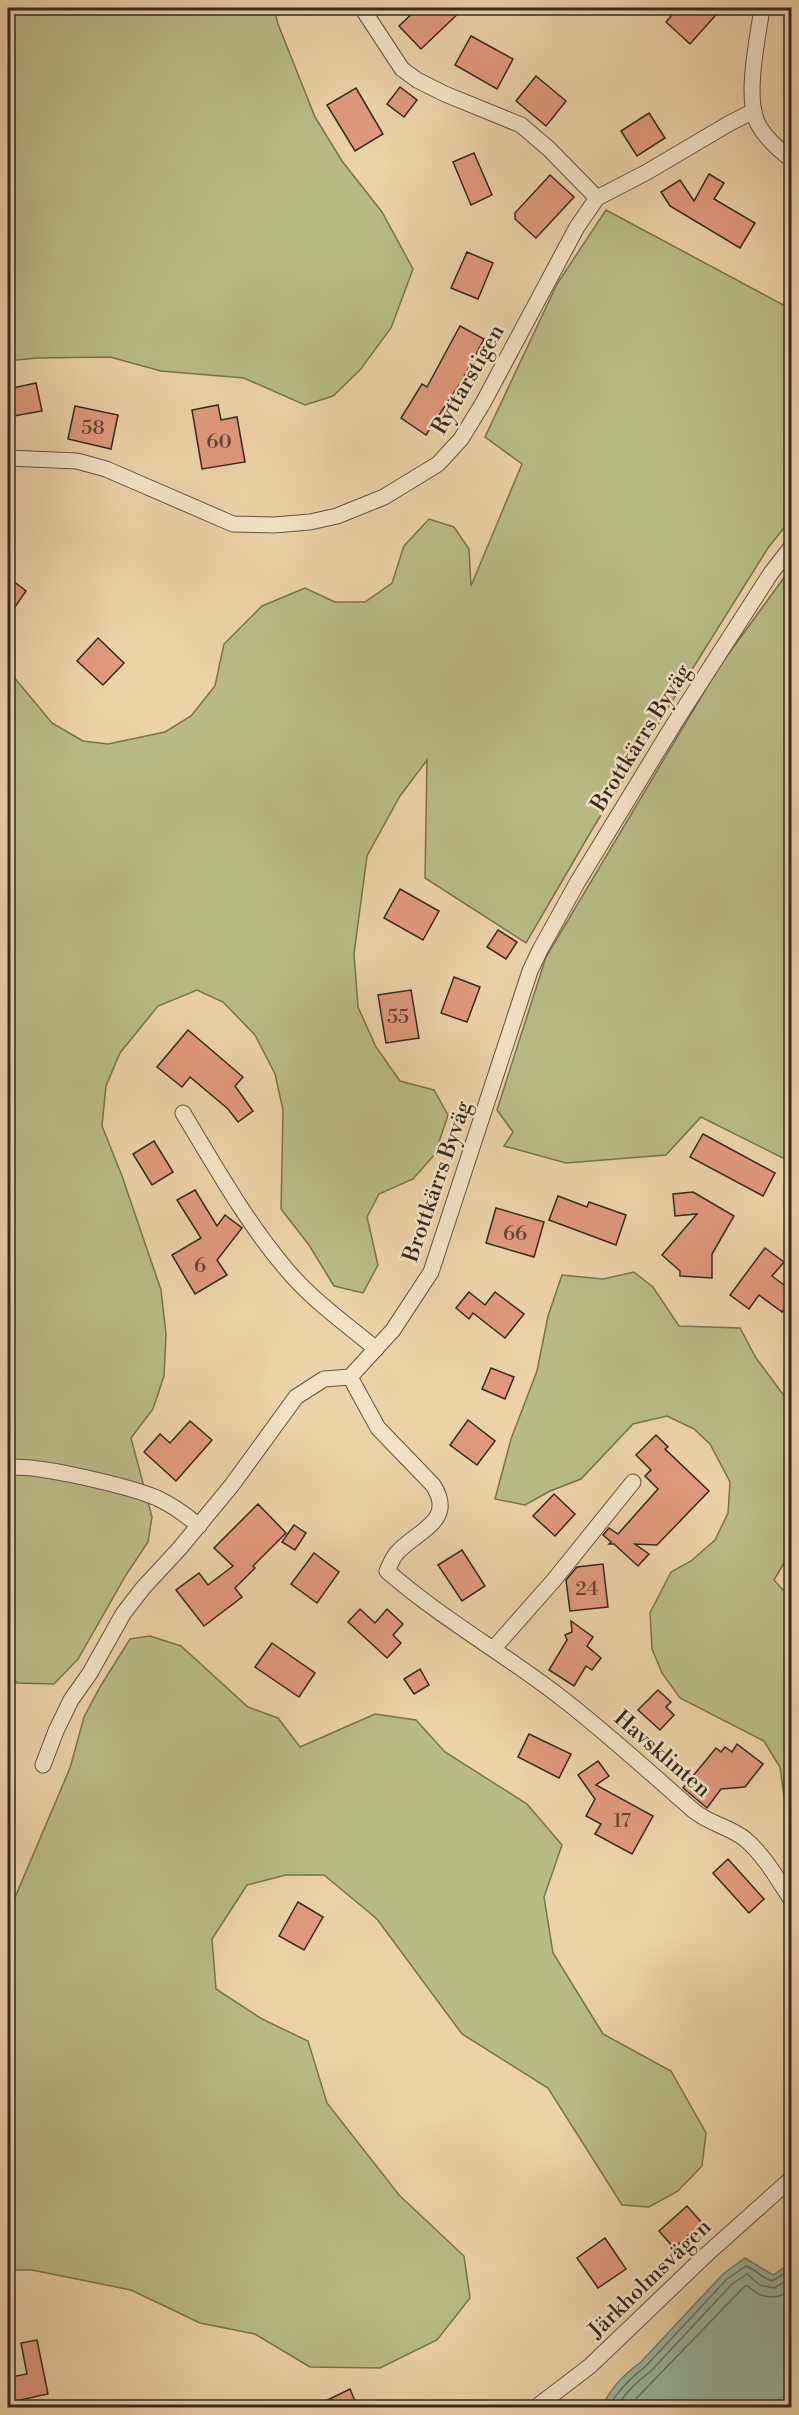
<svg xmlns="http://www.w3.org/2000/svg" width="799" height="2415" font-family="'Libre Bodoni',serif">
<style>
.green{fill:#b9bb86;stroke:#787252;stroke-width:1.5}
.water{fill:#99b8a3;stroke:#727f6e;stroke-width:1.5}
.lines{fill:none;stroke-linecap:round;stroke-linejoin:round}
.shore{stroke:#687060;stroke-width:1.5}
.building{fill:#e0997c;stroke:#37291e;stroke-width:1.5}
.street-casing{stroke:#645340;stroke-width:17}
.street{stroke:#f3e2c6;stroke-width:15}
.labels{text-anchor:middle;stroke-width:5;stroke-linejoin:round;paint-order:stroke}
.number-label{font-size:20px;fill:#614536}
.street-label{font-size:22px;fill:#37291e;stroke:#f3e2c6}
</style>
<rect width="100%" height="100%" fill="#ecd2a7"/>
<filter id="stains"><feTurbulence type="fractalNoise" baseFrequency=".00333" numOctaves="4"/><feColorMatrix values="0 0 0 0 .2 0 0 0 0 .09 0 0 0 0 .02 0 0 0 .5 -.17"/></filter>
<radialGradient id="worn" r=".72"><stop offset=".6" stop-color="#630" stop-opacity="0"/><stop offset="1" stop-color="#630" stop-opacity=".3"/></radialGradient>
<!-- green -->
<g class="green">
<path d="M8 8H274L278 24 315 117 342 161 382 212 413 269 391 328 360 370 333 396 305 405 244 378 161 371 110 357 37 358 8 361Z"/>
<path d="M606 210 791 309V519L768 548 593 828 526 943 425 878 427 760 400 796 367 856 354 954 358 1007 376 1047 400 1081 434 1090 448 1115 435 1154 413 1179 379 1194 367 1217 378 1265 363 1293 334 1286 309 1245 281 1209 283 1110 275 1074 255 1035 223 1002 197 990 158 1006 120 1053 106 1086 102 1126 122 1176 161 1290 166 1334 164 1376 153 1409 131 1438 152 1517 148 1542 126 1575 78 1659 54 1684 17 1683 8 1672V670L52 723 83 741 108 744 165 732 191 716 215 686 224 644 262 606 305 588 335 602H365L392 583 404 546 429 519 454 527 469 549 471 586 522 464 485 437 557 284Z"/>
<path d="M791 568V1162L701 1117 666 1155 566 1163 504 1146 513 1132 497 1110 546 957 719 667Z"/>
<path d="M634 1272 653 1287 679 1326 740 1328 756 1358 791 1405V1551L774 1580 791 1599V1823L786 1811 780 1767 764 1741 680 1698 662 1673 652 1649 650 1613 671 1572 691 1561 715 1540 728 1513 730 1482 710 1444 694 1429 667 1416 633 1424 581 1479 550 1491 525 1505 495 1499 511 1439 537 1371 548 1316 562 1275 603 1279Z"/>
<path d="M150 1636 181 1646 248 1707 278 1718 300 1747 375 1714 416 1720 445 1752 527 1804 562 1845 544 1897 553 1953 603 2034 671 2071 706 2133 702 2166 678 2191 649 2207 622 2205 548 2088 462 2034 377 1919 324 1875H286L247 1885 212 1939 216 1989 262 2019 308 2041 327 2103 399 2195 464 2256 470 2298 437 2340 380 2368 310 2367 255 2334 200 2323 131 2290 32 2270H8V1914L70 1768 84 1717 100 1687 130 1639Z"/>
</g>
<!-- water -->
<path class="water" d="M745 2258 773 2275 791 2263V2407H602C610 2389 624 2374 641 2362L723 2274Z"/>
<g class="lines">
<!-- shore -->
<g class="shore">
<path d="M608 2408C618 2390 630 2378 646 2366L727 2279 746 2266C756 2269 761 2278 772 2281L792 2269"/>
<path d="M617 2408C625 2392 637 2382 651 2371L732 2284 747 2274 760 2285 774 2288 792 2278"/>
<path d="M627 2408 745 2286H748C761 2299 777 2301 792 2289"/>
</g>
</g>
<!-- building -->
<g class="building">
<path d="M418 8H464L421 49 399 26Z"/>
<path d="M678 8H722L690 44 666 22Z"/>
<path d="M471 36 513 59 497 89 455 65Z"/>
<path d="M536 76 566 101 546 126 516 101Z"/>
<path d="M400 87 417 100 404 117 387 104Z"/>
<path d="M356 88 383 134 355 151 327 105Z"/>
<path d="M649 113 665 138 637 156 621 131Z"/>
<path d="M474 153 492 195 471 205 453 162Z"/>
<path d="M709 174 724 183 714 199 755 223 740 248 670 206 661 192 680 180 694 201Z"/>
<path d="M550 175 574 197 536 238 515 219V213Z"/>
<path d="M467 252 493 263 478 299 451 288Z"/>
<path d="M460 326 484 339 461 382 426 435 401 418 422 384 427 387Z"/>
<path d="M36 383 42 411 8 417V389Z"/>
<path d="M218 405 221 420 237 417 245 462 202 469 192 410Z"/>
<path d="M75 406 118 415 111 449 68 439Z"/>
<path d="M8 577 26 591 8 617Z"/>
<path d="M98 638 124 663 103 685 77 661Z"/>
<path d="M400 889 439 911 423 940 384 918Z"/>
<path d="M498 930 517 942 506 959 487 947Z"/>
<path d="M454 977 480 987 467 1022 441 1013Z"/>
<path d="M411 990 419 1038 386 1043 378 995Z"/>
<path d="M188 1030 243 1077 235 1086 253 1111 238 1122 228 1109 190 1077 182 1087 157 1067Z"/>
<path d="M703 1134 775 1173 763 1196 690 1157Z"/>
<path d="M154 1141 173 1172 152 1185 133 1154Z"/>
<path d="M195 1190 217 1226 225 1215 242 1228 217 1260 227 1275 195 1294 172 1255 201 1238 177 1200Z"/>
<path d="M693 1192 734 1216 712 1254V1278L680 1276V1271L662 1255 697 1214 675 1216 673 1194Z"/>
<path d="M558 1196 587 1207 589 1202 626 1215 616 1245 549 1220Z"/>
<path d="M496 1208 544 1222 534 1257 486 1243Z"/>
<path d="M765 1248 784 1262 772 1276 792 1291V1300L782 1312 759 1295 749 1309 730 1295Z"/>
<path d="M469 1292 485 1305 495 1292 524 1314 505 1338 473 1313 469 1319 456 1308Z"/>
<path d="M491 1368 514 1377 505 1399 482 1389Z"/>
<path d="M468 1420 495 1441 477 1465 450 1445Z"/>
<path d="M190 1421 212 1440 176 1481 144 1452 160 1434 170 1443Z"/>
<path d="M656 1435 668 1447 665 1449 709 1491 657 1545 635 1544 649 1554 638 1566 614 1544H609L611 1542 603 1535 609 1528 618 1534 658 1489 645 1476 651 1470 636 1455Z"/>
<path d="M554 1494 575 1514 555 1536 533 1516Z"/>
<path d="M258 1504 286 1533 253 1566 255 1568 235 1588 242 1597 204 1626 176 1590 199 1573 208 1585 233 1566 214 1548Z"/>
<path d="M294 1525 306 1533 295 1550 282 1542Z"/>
<path d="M462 1550 485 1586 462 1601 438 1565Z"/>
<path d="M314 1553 339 1572 317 1603 291 1584Z"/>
<path d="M603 1564 608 1607 570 1611 566 1580 577 1567Z"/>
<path d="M360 1609 375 1623 387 1609 403 1624 393 1635 401 1643 387 1658 348 1622Z"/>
<path d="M571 1621 593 1637 587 1646 601 1658 592 1670 586 1666 574 1686 549 1670 567 1640 565 1635 572 1632Z"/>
<path d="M272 1643 315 1673 299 1697 255 1667Z"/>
<path d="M420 1669 429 1685 414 1694 404 1679Z"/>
<path d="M658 1690 671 1702 666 1707 674 1715 660 1730 638 1710Z"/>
<path d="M529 1734 571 1754 559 1778 518 1757Z"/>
<path d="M737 1744 763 1764 745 1787 721 1789 707 1808 683 1788 716 1748 721 1752 725 1747 732 1752Z"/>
<path d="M598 1761 609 1776 596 1785 653 1816 632 1854 595 1834 601 1824 586 1816 595 1799 578 1775Z"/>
<path d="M728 1859 764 1899 749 1913 713 1873Z"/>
<path d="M298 1902 323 1917 304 1950 279 1936Z"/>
<path d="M687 2206 702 2223 674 2248 659 2231Z"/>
<path d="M605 2238 626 2269 598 2288 577 2258Z"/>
<path d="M37 2340 48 2394 15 2401 11 2377 27 2374 21 2343Z"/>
<path d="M350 2389 358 2408H311Z"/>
</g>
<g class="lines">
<!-- street casing -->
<g class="street-casing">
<g id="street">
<path d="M362 8 402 69 417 80 445 94 521 125 549 149 597 198"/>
<path d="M762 8C758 37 745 95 757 122 764 137 779 150 792 160"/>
<path d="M8 458 77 461 106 469 233 524 274 525 310 522 337 516 384 497 438 464 461 439 483 403 577 227 597 198 647 172 730 123 754 111"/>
<path d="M183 1113C215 1166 246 1222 287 1270 312 1300 346 1324 376 1349"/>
<path d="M350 1377 378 1428 433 1485C457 1522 415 1531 396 1554 392 1559 390 1565 387 1571 441 1618 503 1653 559 1696 606 1732 649 1772 694 1811 710 1824 730 1827 745 1839 765 1856 778 1880 792 1901"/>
<path d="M8 1468C34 1463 131 1487 157 1498 172 1505 186 1515 199 1526"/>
<path d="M494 1648 554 1580 633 1482"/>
<path d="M43 1765 56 1731 71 1700 90 1673 123 1614 143 1588 180 1548 232 1485 296 1397 324 1379 350 1377 393 1330 431 1272 530 971 540 950 577 883 674 724 771 573 792 546"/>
<path d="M535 2408 590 2366 707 2254 792 2178"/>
</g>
</g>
<!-- street -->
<use href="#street" class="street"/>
</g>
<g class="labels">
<!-- number labels -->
<g class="number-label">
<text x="93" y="434">58</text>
<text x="219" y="448">60</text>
<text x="398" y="1023">55</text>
<text x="515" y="1240">66</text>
<text x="200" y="1272">6</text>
<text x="587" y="1595">24</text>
<text x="622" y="1827">17</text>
</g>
<!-- street labels -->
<g class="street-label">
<text transform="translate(467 379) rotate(-60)" y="8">Ryttarstigen</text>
<text transform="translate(640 737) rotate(-58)" y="8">Brottkärrs Byväg</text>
<text transform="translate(436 1181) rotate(-71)" y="8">Brottkärrs Byväg</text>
<text transform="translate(663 1753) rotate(41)" y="8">Havsklinten</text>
<text transform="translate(649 2278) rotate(-44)" y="8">Järkholmsvägen</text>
</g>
</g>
<!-- margin -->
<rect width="799" height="2415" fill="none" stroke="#ecd2a7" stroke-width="30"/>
<rect x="9" y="9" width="781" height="2397" fill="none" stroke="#37291e" stroke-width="3"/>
<rect x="15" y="15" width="769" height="2385" fill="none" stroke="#37291e" stroke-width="1.5"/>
<rect width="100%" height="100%" filter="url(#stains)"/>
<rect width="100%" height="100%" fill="url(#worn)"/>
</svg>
